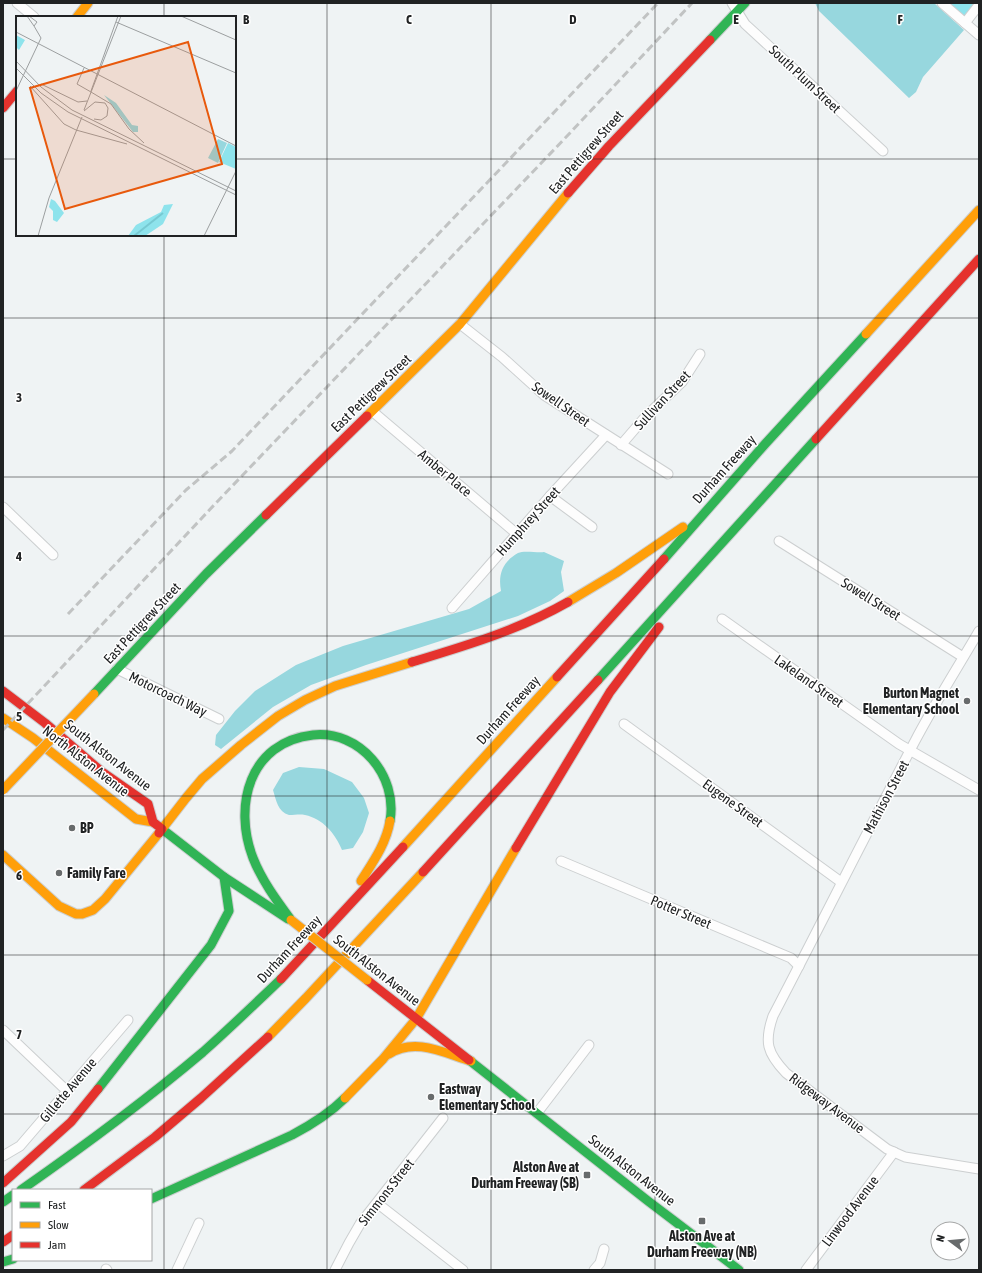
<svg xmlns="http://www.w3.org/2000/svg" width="982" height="1273" font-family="'Asap Condensed',sans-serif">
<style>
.green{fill:#8ee3ec}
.forest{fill:#97d7de}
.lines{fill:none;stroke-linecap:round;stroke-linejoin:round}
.street-casing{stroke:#cccfd0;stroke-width:11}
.fast-casing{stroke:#cccfd0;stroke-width:11}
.slow-casing{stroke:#cccfd0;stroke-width:11}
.jam-casing{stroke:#cccfd0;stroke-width:11}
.street{stroke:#fdfdfd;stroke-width:9}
.fast{stroke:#30b455;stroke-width:9}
.slow{stroke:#ff9f0a;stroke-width:9}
.jam{stroke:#e5322d;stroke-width:9}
.rail{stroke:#c1c3c3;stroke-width:3;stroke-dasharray:8 4;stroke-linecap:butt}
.slow-bridge-casing{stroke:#cccfd0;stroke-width:11;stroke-linecap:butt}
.slow-bridge{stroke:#ff9f0a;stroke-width:9}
.grid{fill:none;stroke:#202223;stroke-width:1;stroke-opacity:0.55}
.poi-dot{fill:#686b6c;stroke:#fff;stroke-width:1.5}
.labels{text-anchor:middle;stroke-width:3;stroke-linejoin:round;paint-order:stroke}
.street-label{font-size:14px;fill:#202223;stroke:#fff}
.poi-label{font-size:14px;font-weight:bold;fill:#202223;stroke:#fff;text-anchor:start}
.inset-river{fill:none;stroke:#77c9d2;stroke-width:2}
.inset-road{fill:none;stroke:#9c9fa0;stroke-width:1}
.view{fill:#e8590c;fill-opacity:0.15;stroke:#e8590c;stroke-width:2}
.inset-edge{fill:none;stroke:#202223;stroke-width:2}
.grid-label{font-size:13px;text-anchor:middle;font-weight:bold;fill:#202223;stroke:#fff;stroke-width:3;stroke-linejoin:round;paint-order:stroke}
</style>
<rect width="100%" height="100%" fill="#eff3f4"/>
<!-- green -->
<path class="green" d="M946 3H976L964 18Z"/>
<!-- forest -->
<g class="forest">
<path d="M815 3H934L964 30 923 77 916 92 909 98 819 11Z"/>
<path d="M544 552 564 561 561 572 564 591 550 601 518 616 366 665 311 685 273 707 221 749 215 745 216 735 235 711 255 691 296 665 343 646 469 609 501 591C498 575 502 562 518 553 524 550 537 553 544 552Z"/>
<path d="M299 767 324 769 352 782 364 798 369 813 363 832 353 848 342 850C335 833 323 819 305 815 300 814 295 815 289 815 278 812 276 800 273 790L283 773Z"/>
</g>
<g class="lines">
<!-- street casing -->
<g class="street-casing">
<g id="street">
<path d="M17 3 34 17"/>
<path d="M732 3 745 24 883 151"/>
<path d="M942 3 979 35"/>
<path d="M965 23 979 5"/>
<path d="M460 324 502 357 544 395 668 474"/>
<path d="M372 411 517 534"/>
<path d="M621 445 646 416 682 382 700 354"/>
<path d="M550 496 592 527"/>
<path d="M3 507 53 555"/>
<path d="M779 541 963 657"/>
<path d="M452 608 550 496 606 435"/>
<path d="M722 619 899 744 979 790"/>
<path d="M979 631C958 667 935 703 915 741 867 832 821 924 773 1016 764 1042 767 1053 786 1073L887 1149 905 1157 979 1169"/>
<path d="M117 669 219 719"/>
<path d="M624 724 841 882"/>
<path d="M561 861 791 958 799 966"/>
<path d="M3 1030 67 1091"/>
<path d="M537 1113 589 1045"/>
<path d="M3 1156 20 1146 128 1020"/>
<path d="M377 1203 463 1270"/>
<path d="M106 1269 107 1270"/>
<path d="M177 1270 199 1223"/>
<path d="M335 1270 349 1243 360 1224 443 1118"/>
<path d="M594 1270 600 1263 604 1249"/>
<path d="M806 1270 894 1152"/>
</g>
</g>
<!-- fast casing -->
<g class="fast-casing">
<g id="fast">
<path d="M710 40 745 3"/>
<path d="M664 559 766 443 866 334"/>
<path d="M598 680 816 439"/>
<path d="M94 694 206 574 266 515"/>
<path d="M162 829 224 877 288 919"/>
<path d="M291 920C277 901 262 881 253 858 233 806 249 742 313 735 360 730 398 776 390 821"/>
<path d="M469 1060 648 1201 739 1270"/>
<path d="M98 1089 211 945 229 911 224 877"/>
<path d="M21 1190C84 1146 145 1101 203 1052 230 1028 256 1003 281 979"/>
<path d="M151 1199 292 1135C311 1125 329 1114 345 1098"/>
<path d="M3 1202 13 1195"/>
<path d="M3 1262 13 1259"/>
</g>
</g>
<!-- slow casing -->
<g class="slow-casing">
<g id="slow">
<path d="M77 17 88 3"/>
<path d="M866 334 979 210"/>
<path d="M367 416 460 324 568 193"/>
<path d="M568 602 616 573 683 527"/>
<path d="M3 718 33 738 136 819 153 822"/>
<path d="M162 829 186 798 202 779 241 745 278 716 305 700 335 686 412 662"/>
<path d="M403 847 557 677"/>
<path d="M3 855 59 906 76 914H82L93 910 105 899 159 833"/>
<path d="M361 881C373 862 386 844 390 821"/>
<path d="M268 1037 306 998 423 872"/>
<path d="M389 1054C415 1037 444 1053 471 1061"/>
<path d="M345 1098 383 1059 416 1019 516 848"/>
</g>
</g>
<!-- jam casing -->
<g class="jam-casing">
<g id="jam">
<path d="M3 108 17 91"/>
<path d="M568 193 609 146 710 40"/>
<path d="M816 439 979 259"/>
<path d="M266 515 367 416"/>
<path d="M412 662C465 646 519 630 568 602"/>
<path d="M557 677 664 559"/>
<path d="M3 691 45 723 102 772 148 804 153 822 162 829 159 833"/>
<path d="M516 848 610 692 659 627"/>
<path d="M423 872 598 680"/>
<path d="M281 979 403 847"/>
<path d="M367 980 469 1060"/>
<path d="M3 1183 71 1122 98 1089"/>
<path d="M84 1190 155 1137 201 1098 268 1037"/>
<path d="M3 1242 13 1235"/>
</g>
</g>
<!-- street -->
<use href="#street" class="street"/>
<!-- fast -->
<use href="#fast" class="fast"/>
<!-- slow -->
<use href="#slow" class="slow"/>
<!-- jam -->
<use href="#jam" class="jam"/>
<!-- rail -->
<g class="rail">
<path d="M68 614 186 490 232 451 658 3"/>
<path d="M3 730 215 504 569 134 692 3"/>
</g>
<!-- slow-bridge casing -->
<g class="slow-bridge-casing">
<g id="slow-bridge">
<path d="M3 790 94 694"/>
<path d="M291 920 367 980"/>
</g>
</g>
<!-- slow-bridge -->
<use href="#slow-bridge" class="slow-bridge"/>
</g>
<!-- grid -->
<path class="grid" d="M164 3V17M327 3V1270M491 3V1270M655 3V1270M818 3V1270M3 159H17M235 159H979M164 235V1270M3 318H979M3 477H979M3 636H979M3 796H979M3 955H979M3 1114H979"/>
<!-- markers -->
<g class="poi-dot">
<circle cx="967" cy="701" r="4"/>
<circle cx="72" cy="828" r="4"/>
<circle cx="59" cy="873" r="4"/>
<circle cx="431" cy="1097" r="4"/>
<rect x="583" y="1171" width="8" height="8" rx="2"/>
<rect x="698" y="1217" width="8" height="8" rx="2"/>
</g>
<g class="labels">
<!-- street labels -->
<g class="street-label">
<text transform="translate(805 79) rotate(43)" y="5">South Plum Street</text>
<text transform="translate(586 152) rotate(-49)" y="5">East Pettigrew Street</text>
<text transform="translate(371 393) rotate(-44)" y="5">East Pettigrew Street</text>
<text transform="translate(662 400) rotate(-47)" y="5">Sullivan Street</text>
<text transform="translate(561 404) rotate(35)" y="5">Sowell Street</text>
<text transform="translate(724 469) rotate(-48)" y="5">Durham Freeway</text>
<text transform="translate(445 473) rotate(40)" y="5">Amber Place</text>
<text transform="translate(528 521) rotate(-48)" y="5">Humphrey Street</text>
<text transform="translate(871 599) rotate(32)" y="5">Sowell Street</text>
<text transform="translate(142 623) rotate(-47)" y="5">East Pettigrew Street</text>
<text transform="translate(809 681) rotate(35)" y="5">Lakeland Street</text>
<text transform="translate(168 694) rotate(26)" y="5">Motorcoach Way</text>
<text transform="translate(508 710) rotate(-48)" y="5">Durham Freeway</text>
<text transform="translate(108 755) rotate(38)" y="5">South Alston Avenue</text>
<text transform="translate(86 761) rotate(38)" y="5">North Alston Avenue</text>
<text transform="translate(886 797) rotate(-62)" y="5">Mathison Street</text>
<text transform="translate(733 803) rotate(36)" y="5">Eugene Street</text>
<text transform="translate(681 912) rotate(23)" y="5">Potter Street</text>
<text transform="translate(289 949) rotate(-47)" y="5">Durham Freeway</text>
<text transform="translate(377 970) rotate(38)" y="5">South Alston Avenue</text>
<text transform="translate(68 1090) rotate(-50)" y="5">Gillette Avenue</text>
<text transform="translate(827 1103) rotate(37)" y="5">Ridgeway Avenue</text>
<text transform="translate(632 1170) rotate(38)" y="5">South Alston Avenue</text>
<text transform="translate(386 1192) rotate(-52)" y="5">Simmons Street</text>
<text transform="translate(850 1211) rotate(-53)" y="5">Linwood Avenue</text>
</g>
<!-- poi labels -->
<g class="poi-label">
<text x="959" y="698" text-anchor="end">Burton Magnet<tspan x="959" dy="16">Elementary School</tspan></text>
<text x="80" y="833">BP</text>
<text x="67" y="878">Family Fare</text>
<text x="439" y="1094">Eastway<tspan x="439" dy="16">Elementary School</tspan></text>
<text x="579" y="1172" text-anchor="end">Alston Ave at<tspan x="579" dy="16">Durham Freeway (SB)</tspan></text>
<text x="702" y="1241" text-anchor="middle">Alston Ave at<tspan x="702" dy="16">Durham Freeway (NB)</tspan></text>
</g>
</g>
<!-- overview -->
<g transform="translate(16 16)">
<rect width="220" height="220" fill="#eff3f4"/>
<path d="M0 19 9 24 3 34 0 31ZM212 127 220 131V153L203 146ZM35 183 39 185 48 197 41 206 37 204V195L33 191ZM157 188 147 208 129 220H112L120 209 145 196 148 189Z" fill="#8ee3ec"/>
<path d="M88 79 100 87 116 109 122 110V116H117ZM202 123 211 127 202 147 192 142Z" fill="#97d7de"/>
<path class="inset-river" d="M118 220 147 197"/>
<path class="inset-road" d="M11 0 18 10M165 0 220 24M100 6 220 57M0 16 220 130M0 45 25 71 56 94 220 175M0 52 25 77 52 96 220 179M68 52 61 68 75 76M25 68 62 86 71 85M14 70 48 108 60 114 111 128M0 75 25 22 18 10 21 6 13 0M75 75 102 0M75 76 95 88 113 113 128 127M68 94 105 0M68 95 79 86 89 87 92 92 91 100 85 104 78 103M22 220 33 182 66 101M188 220 220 155"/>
<path class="view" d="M172 26 206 148 49 193 14 72Z"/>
<rect width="220" height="220" class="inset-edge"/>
</g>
<g class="grid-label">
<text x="246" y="24">B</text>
<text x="409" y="24">C</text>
<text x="573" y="24">D</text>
<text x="736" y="24">E</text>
<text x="900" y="24">F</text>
<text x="19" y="402">3</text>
<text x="19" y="561">4</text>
<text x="19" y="721">5</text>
<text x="19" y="880">6</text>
<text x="19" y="1039">7</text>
</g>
<!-- border -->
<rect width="982" height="1273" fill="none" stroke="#202223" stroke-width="8"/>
<!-- legend -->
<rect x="12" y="1189" width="140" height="72" fill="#ffffff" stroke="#a6a7a7"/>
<rect x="20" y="1202" width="20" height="6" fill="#30b455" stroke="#a6a7a7"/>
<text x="48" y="1209" font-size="12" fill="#202223">Fast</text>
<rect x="20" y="1222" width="20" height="6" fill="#ff9f0a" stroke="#a6a7a7"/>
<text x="48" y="1229" font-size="12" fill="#202223">Slow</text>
<rect x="20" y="1242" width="20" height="6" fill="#e5322d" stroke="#a6a7a7"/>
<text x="48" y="1249" font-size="12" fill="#202223">Jam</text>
<!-- north arrow -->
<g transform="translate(950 1241) rotate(286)"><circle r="19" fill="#ffffff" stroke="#a6a7a7"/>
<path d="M0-3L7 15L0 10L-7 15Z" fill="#686b6c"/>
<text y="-6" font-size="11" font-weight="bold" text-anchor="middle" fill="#202223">N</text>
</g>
</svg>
